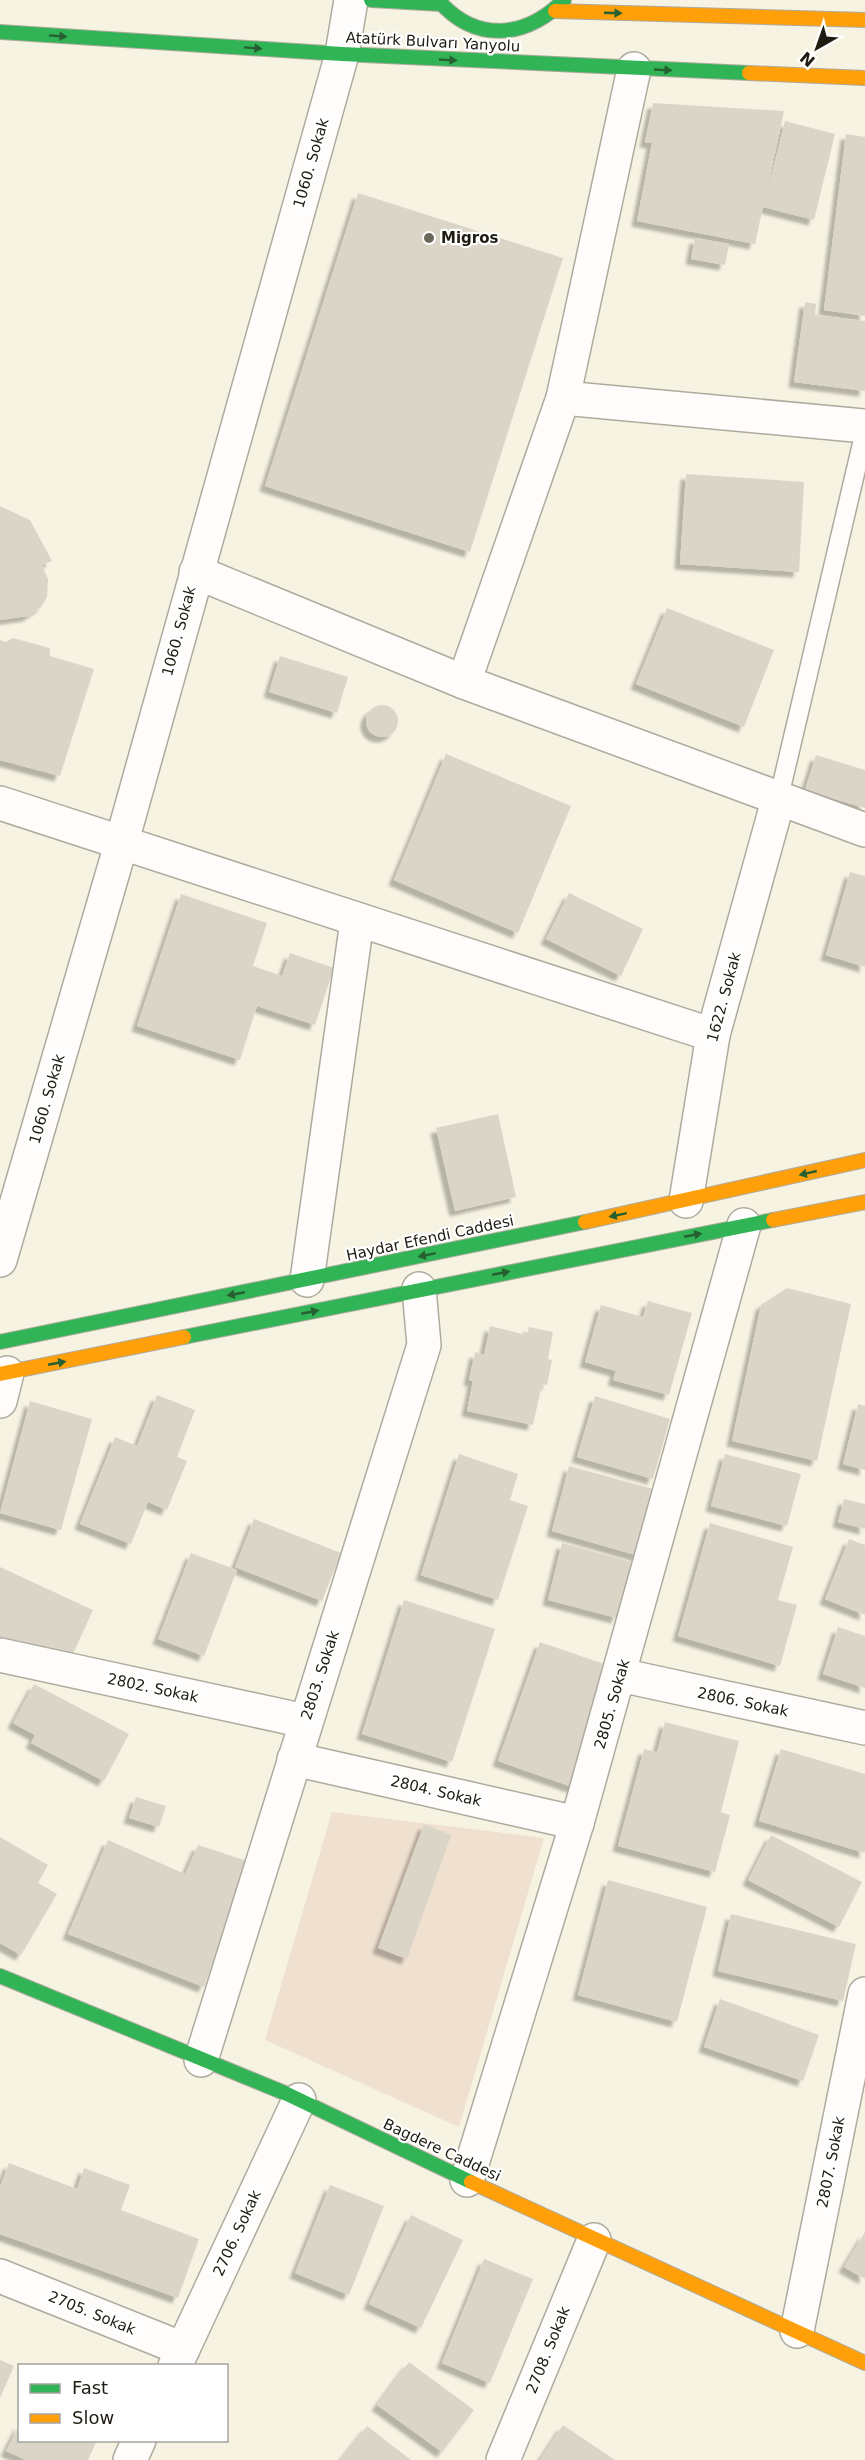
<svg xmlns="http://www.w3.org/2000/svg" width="865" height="2460" font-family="'DejaVu Sans',sans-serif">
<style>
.green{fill:#efe0cf}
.building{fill:#dbd5c8;filter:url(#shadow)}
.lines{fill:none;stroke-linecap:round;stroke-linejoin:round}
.lane-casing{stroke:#aeab9e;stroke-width:21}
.street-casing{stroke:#aeab9e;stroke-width:36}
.fast-casing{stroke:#aeab9e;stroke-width:16}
.slow-casing{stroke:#aeab9e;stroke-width:16}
.lane{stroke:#fefdfb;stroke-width:18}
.street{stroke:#fefdfb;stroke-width:33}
.fast{stroke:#30b455;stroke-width:14}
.slow{stroke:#ff9f0a;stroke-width:14}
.oneway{fill:#266030}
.poi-dot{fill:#6a675a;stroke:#fff;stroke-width:2}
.labels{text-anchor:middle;stroke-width:4.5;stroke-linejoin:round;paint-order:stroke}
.street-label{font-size:15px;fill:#1e1b11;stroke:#fff}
.poi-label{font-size:15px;font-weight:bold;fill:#1e1b11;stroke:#fff;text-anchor:start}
</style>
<defs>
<filter id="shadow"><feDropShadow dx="-5.5" dy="5.5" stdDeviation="1.5" flood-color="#0004"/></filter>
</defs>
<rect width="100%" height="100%" fill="#f7f3e2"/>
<!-- green -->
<path class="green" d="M332 1812 544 1838 459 2127 265 2040Z"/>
<!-- building -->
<g class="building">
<path d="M653 103 784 111 764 205 785 121 835 134 814 220 763 207 755 244 637 221 652 143 645 142Z"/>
<path d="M846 134 865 137V316L824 310Z"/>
<path d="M358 193 563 258 470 552 265 486Z"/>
<path d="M695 238 729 244 725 265 691 259Z"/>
<path d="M805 302 816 304 815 315 865 321V391L794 382Z"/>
<path d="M686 474 804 482 799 572 680 564Z"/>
<path d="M0 506 30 520 52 561 42 565 48 579 47 597 41 607 28 616 0 620Z"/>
<path d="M667 608 774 650 744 727 636 684Z"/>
<path d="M13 638 50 648V656L94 669 60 776 0 760V640L6 642Z"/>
<path d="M280 656 348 677 337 713 269 692Z"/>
<circle cx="382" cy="721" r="16"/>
<path d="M446 754 571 806 518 933 394 880Z"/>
<path d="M816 755 865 770V808L805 790Z"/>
<path d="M850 872 865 876V967L826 955Z"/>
<path d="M569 893 643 929 621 976 546 939Z"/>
<path d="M181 894 267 923 253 966 282 976 290 953 334 968 315 1025 257 1006 240 1060 137 1026Z"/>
<path d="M498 1114 516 1197 455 1211 436 1128Z"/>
<path d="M787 1288 851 1304 817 1461 732 1441 761 1305Z"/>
<path d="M648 1301 692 1313 669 1395 613 1380 616 1371 585 1362 601 1305 643 1317Z"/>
<path d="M490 1326 527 1335 529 1327 553 1332 548 1359 552 1360 547 1385 542 1384 533 1425 467 1411 473 1381 469 1380 475 1352 484 1355Z"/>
<path d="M157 1395 195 1410 177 1457 187 1461 167 1510 148 1502 131 1544 80 1524 115 1437 137 1446Z"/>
<path d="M595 1396 670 1419 653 1479 577 1457Z"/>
<path d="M30 1401 92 1419 61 1530 0 1513Z"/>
<path d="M858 1404 865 1406V1470L843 1464Z"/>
<path d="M459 1454 518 1474 510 1500 528 1506 498 1600 421 1575Z"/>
<path d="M725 1454 801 1474 787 1526 711 1506Z"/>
<path d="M569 1466 657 1490 639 1556 552 1531Z"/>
<path d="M844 1499 865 1504V1529L838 1522Z"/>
<path d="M254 1519 341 1553 322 1601 235 1567Z"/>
<path d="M710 1523 793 1547 778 1600 797 1605 780 1666 678 1636Z"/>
<path d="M849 1539 865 1545V1615L825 1599Z"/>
<path d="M562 1543 632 1562 617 1618 548 1600Z"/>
<path d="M191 1553 237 1570 204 1656 158 1639Z"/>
<path d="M0 1567 93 1610 67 1667 0 1636Z"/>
<path d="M404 1600 495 1629 452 1762 362 1734Z"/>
<path d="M838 1627 865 1636V1688L823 1674Z"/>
<path d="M540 1642 607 1665 578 1789 498 1761Z"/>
<path d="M34 1684 129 1734 104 1781 31 1743 35 1735 13 1723Z"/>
<path d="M665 1722 739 1741 721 1812 730 1815 715 1872 618 1846 644 1749 657 1752Z"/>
<path d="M781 1749 865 1774V1853L759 1821Z"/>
<path d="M136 1797 166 1806 159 1827 129 1818Z"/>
<path d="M424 1824 451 1835 407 1959 378 1948Z"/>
<path d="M771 1835 862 1882 839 1927 748 1880Z"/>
<path d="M0 1837 48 1865 38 1883 57 1894 21 1955 0 1943Z"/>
<path d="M108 1840 185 1874 198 1845 250 1862 204 1987 68 1934Z"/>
<path d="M608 1880 707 1907 677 2022 578 1995Z"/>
<path d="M731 1914 856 1944 843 2001 718 1971Z"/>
<path d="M720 1999 819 2035 803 2081 704 2047Z"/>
<path d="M9 2163 77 2189 84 2168 130 2185 121 2210 199 2239 178 2298 0 2234V2187Z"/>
<path d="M330 2185 384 2206 349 2295 295 2273Z"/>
<path d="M411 2215 463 2240 421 2328 369 2304Z"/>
<path d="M865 2232V2279L844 2267Z"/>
<path d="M484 2259 533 2279 490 2383 442 2363Z"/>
<path d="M0 2360 14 2366 0 2398Z"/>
<path d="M409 2362 474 2410 442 2452 377 2405Z"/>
<path d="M20 2423V2440H97L88 2460H26L6 2451Z"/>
<path d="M563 2425 615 2460H540Z"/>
<path d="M367 2426 411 2460H341Z"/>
</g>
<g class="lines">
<!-- lane casing -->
<g class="lane-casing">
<path id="lane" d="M779 797 865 431"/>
</g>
<!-- street casing -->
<g class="street-casing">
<g id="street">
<path d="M563 398 865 426"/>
<path d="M196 572 464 682 865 830"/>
<path d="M464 682 563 398 634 69"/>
<path d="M0 803 713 1035"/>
<path d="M686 1201 713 1035 779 797"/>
<path d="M0 1260 122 841 342 54 351 0"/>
<path d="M307 1280 357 921"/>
<path d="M0 1401 7 1373"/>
<path d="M0 1655 305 1721"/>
<path d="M620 1675 865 1728"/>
<path d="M294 1759 577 1823"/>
<path d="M201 2060 424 1345 419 1289"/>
<path d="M467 2180 577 1823 744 1225"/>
<path d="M0 2276 183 2349"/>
<path d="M797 2331 865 1994"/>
<path d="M175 2366 299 2100"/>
<path d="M130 2460 139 2440"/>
<path d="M503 2460 594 2240"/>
</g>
</g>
<!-- fast casing -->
<g class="fast-casing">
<g id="fast">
<path d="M371 0 441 4"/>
<path d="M438 0C475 43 525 39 564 0"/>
<path d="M0 32 342 54 749 73"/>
<path d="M184 1337 773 1220"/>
<path d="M0 1342 585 1222"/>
<path d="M0 1976 287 2094 471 2182"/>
</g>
</g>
<!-- slow casing -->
<g class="slow-casing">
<g id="slow">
<path d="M555 11 865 20"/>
<path d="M749 73 865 78"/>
<path d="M773 1220 865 1202"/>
<path d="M585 1222 865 1160"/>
<path d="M0 1374 184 1337"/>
<path d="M471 2182 865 2363"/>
</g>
</g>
<!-- lane -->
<use href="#lane" class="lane"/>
<!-- street -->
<use href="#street" class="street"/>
<!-- fast -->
<use href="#fast" class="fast"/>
<!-- slow -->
<use href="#slow" class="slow"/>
</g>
<!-- one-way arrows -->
<defs><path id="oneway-solid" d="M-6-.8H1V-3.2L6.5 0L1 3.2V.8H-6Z" transform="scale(1.5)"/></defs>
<g class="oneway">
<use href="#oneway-solid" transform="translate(613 13) rotate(2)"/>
<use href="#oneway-solid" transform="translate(58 36) rotate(4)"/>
<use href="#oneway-solid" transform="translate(253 48) rotate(4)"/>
<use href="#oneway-solid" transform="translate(448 60) rotate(3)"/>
<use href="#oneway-solid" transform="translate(663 70) rotate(3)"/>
<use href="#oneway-solid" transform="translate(808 1173) rotate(167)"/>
<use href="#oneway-solid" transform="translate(618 1215) rotate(168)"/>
<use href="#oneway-solid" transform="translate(693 1235) rotate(-11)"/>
<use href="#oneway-solid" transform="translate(427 1255) rotate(168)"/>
<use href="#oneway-solid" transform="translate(501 1273) rotate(-11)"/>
<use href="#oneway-solid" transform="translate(236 1294) rotate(169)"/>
<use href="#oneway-solid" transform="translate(310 1312) rotate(-11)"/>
<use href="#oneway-solid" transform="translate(57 1363) rotate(-11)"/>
</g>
<!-- markers -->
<circle class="poi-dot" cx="429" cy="238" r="6"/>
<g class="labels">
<!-- street labels -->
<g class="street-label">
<text transform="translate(433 42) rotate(3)" y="5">Atatürk Bulvarı Yanyolu</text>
<text transform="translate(311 163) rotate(-74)" y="5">1060. Sokak</text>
<text transform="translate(179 631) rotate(-75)" y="5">1060. Sokak</text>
<text transform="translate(724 997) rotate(-75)" y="5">1622. Sokak</text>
<text transform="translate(47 1099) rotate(-74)" y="5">1060. Sokak</text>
<text transform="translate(430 1238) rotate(-12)" y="5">Haydar Efendi Caddesi</text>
<text transform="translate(320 1675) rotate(-72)" y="5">2803. Sokak</text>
<text transform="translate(153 1688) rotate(12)" y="5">2802. Sokak</text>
<text transform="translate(743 1702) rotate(12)" y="5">2806. Sokak</text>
<text transform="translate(612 1704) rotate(-74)" y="5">2805. Sokak</text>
<text transform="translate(436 1791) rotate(13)" y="5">2804. Sokak</text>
<text transform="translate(442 2150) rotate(25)" y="5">Bagdere Caddesi</text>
<text transform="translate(831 2162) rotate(-79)" y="5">2807. Sokak</text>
<text transform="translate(237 2233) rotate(-65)" y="5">2706. Sokak</text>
<text transform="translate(92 2313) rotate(22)" y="5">2705. Sokak</text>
<text transform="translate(548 2350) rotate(-68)" y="5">2708. Sokak</text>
</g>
<!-- poi labels -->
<g class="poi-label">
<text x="441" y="243">Migros</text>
</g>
</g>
<!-- legend -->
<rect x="18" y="2364" width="210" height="78" fill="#ffffff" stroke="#a5a4a0" stroke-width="1.5"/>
<rect x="30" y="2384" width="30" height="9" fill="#30b455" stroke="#a5a4a0" stroke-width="1.5"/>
<text x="72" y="2394" font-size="18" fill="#1e1b11">Fast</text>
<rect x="30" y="2414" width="30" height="9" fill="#ff9f0a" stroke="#a5a4a0" stroke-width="1.5"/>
<text x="72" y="2424" font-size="18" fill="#1e1b11">Slow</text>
<!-- north arrow -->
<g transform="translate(817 48) rotate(220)" stroke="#ffffff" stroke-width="4.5" paint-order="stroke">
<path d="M0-4.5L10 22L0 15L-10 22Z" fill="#1e1b11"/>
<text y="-9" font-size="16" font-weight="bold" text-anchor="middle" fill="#1e1b11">N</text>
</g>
</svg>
